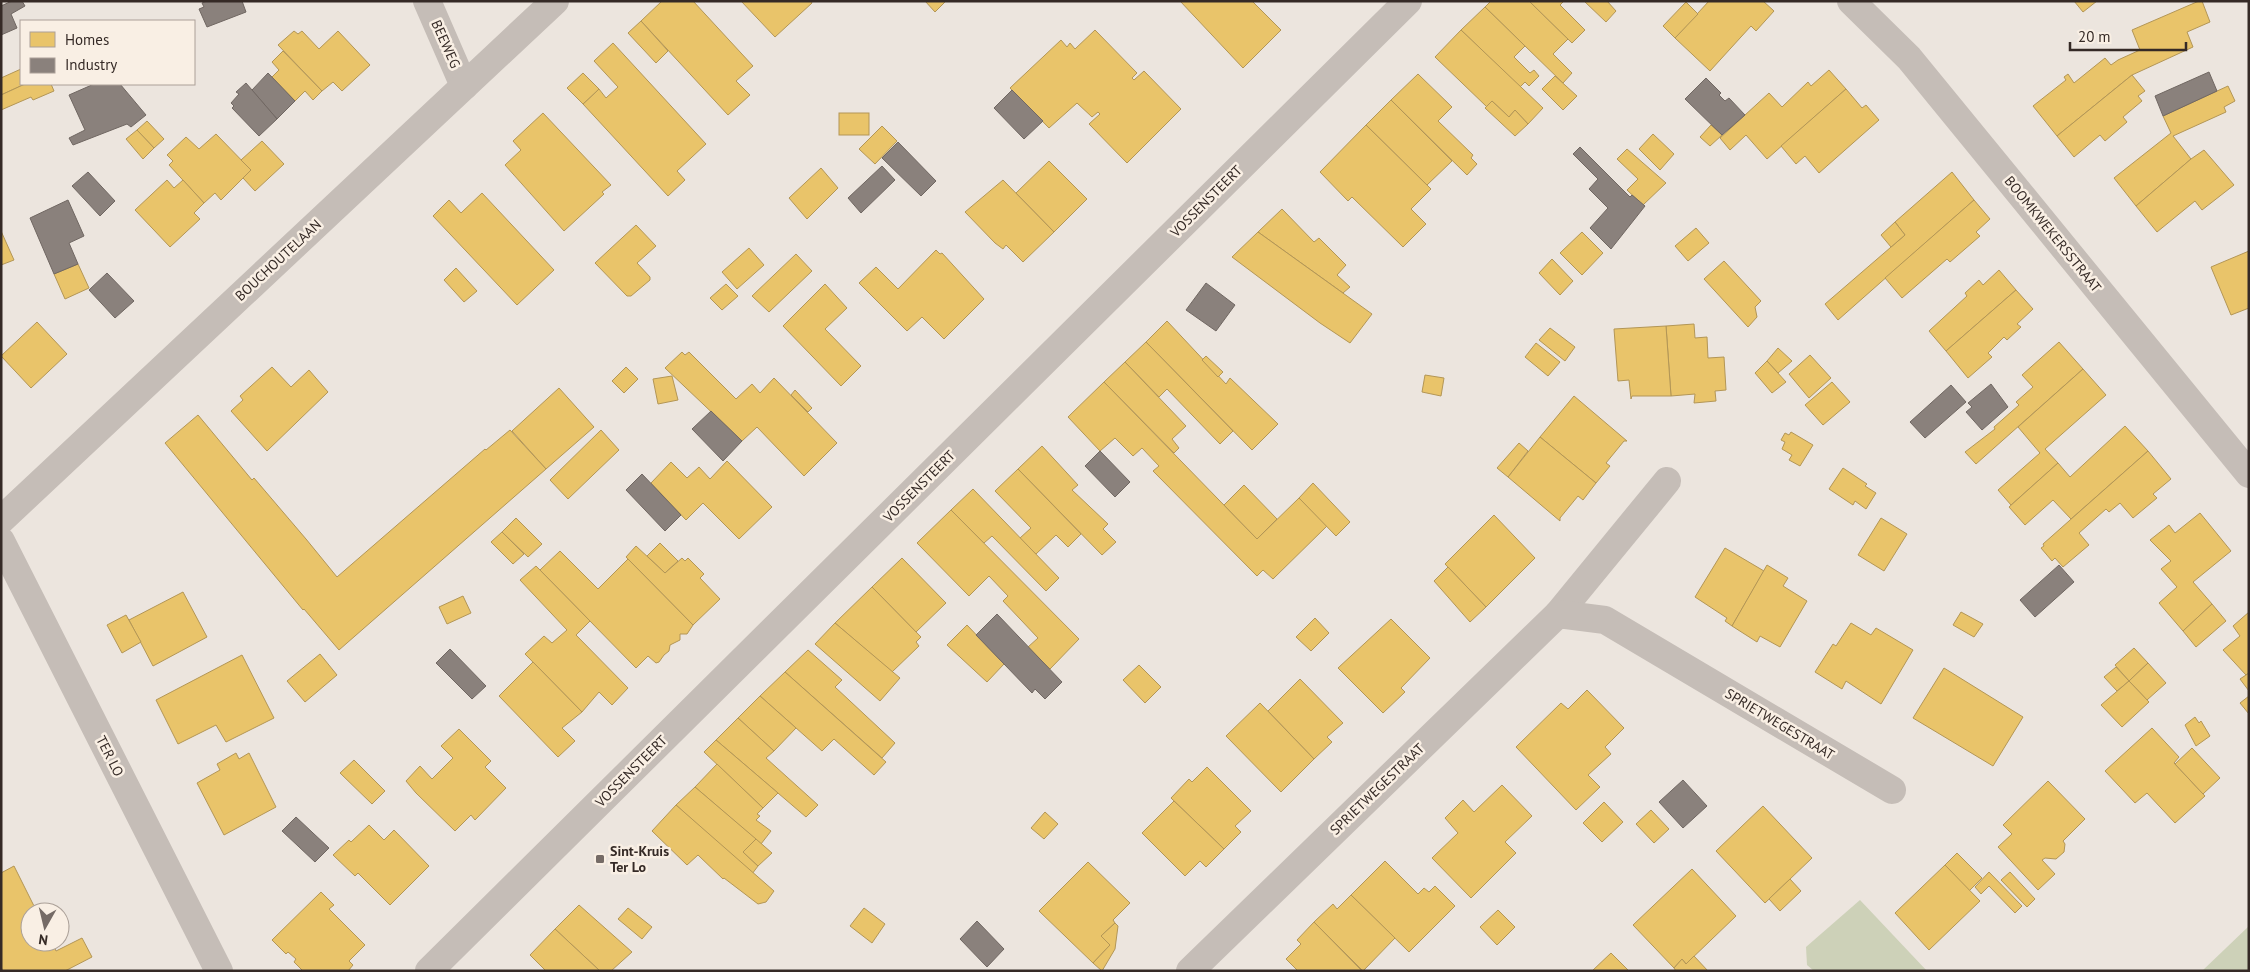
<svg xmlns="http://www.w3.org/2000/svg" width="2250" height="972" font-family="'PT Sans',sans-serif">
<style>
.green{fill:#cdd1b8}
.homes{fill:#e9c46a;stroke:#b39656}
.industry{fill:#8a817c;stroke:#706762}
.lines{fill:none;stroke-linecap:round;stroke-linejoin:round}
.minor{stroke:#c5bdb7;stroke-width:28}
.poi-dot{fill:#756b66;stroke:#f9efe4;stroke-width:2}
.labels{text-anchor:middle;stroke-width:5;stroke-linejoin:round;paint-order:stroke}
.street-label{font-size:14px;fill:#352a26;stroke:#f9efe4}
.poi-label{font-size:14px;font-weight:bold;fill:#352a26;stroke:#f9efe4;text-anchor:start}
</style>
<rect width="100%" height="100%" fill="#ece5de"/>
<!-- green -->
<g class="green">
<path d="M1860 900 1927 971H1814L1807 965 1806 947Z"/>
<path d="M2249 926V971H2202Z"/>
</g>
<!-- homes -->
<g class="homes">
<path d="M662 1H693L753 66 736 81 750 95 728 115 641 21Z"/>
<path d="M741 1H811L812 3 775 37Z"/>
<path d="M925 1H946L935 12Z"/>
<path d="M1180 1H1252L1281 30 1243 68Z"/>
<path d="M1491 1H1529L1568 39 1553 54 1572 73 1563 83 1485 7Z"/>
<path d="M1529 1H1564L1560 5 1585 30 1572 43Z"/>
<path d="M1584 1H1607L1616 11 1606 22Z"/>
<path d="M1709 1H1763L1774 11 1756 31 1751 26 1710 71 1675 38Z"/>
<path d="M2074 1H2097L2083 12Z"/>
<path d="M2199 1H2202L2210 22 2187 32 2193 47 2132 75 2057 136 2033 106 2066 80 2064 77 2068 74 2074 83 2105 58 2111 65 2118 60 2140 50 2132 30Z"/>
<path d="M1686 2 1698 14 1675 38 1663 26Z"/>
<path d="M1485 7 1525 46 1514 57 1530 73 1534 70 1539 76 1529 86 1525 82 1520 87 1461 30Z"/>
<path d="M641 21 668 51 656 63 628 33Z"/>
<path d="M1095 30 1137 73 1132 78 1134 80 1144 71 1181 109 1127 163 1089 124 1100 114 1098 112 1092 117 1077 103 1049 128 1010 88 1061 40 1067 47 1070 43 1075 49Z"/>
<path d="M1461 30 1543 108 1528 124 1515 110 1509 117 1492 101 1487 107 1435 57Z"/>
<path d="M294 31 298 34 302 31 319 49 338 31 370 65 342 91 333 82 322 91 278 45Z"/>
<path d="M613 43 706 144 677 171 685 180 668 196 583 104 599 89 606 98 618 87 594 61Z"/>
<path d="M283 51 322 91 313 100 305 91 295 101 272 77 279 70 272 62Z"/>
<path d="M21 69V84H25L1 95V78Z"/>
<path d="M1829 70 1846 89 1767 159 1746 135 1730 150 1720 138 1769 93 1782 107 1808 82 1811 86Z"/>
<path d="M583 73 599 89 583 104 567 88Z"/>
<path d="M1418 74 1452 107 1438 121 1473 155 1471 158 1477 164 1467 175 1391 100Z"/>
<path d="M2132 75 2145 91 2138 96 2142 101 2123 117 2127 122 2105 141 2100 135 2074 157 2057 136Z"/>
<path d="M1555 76 1577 96 1563 110 1542 89Z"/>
<path d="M25 84H51L54 91 33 100 31 97 1 110V95Z"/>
<path d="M2228 86 2235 101 2224 107 2226 112 2173 136 2191 159 2136 206 2114 178 2171 133 2163 116Z"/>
<path d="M1846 89 1862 108 1866 105 1879 120 1819 173 1805 156 1796 164 1781 146Z"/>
<path d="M1391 100 1452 161 1427 185 1366 125Z"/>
<path d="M1492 101 1509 117 1515 110 1528 124 1515 136 1485 108Z"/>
<path d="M543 113 611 185 602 192 604 194 564 231 505 165 521 150 513 141Z"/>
<rect x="839" y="113" width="30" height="22"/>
<path d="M147 121 164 139 154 148 137 130Z"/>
<path d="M1366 125 1431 189 1411 209 1426 224 1403 247 1352 197 1348 201 1320 172Z"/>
<path d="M1711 125 1722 135 1710 146 1700 137Z"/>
<path d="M882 126 897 141 875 164 859 149Z"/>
<path d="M137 130 154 148 143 159 126 139Z"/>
<path d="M216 134 251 170 221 200 215 193 204 203 169 165 173 161 167 155 186 137 199 149Z"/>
<path d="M1653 134 1674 154 1660 170 1639 149Z"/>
<path d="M262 141 284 164 255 191 243 178 251 170 241 160Z"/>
<path d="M1627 149 1666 183 1643 205 1627 190 1638 179 1617 159Z"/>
<path d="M2204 150 2234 185 2202 210 2195 201 2157 232 2136 206 2191 159Z"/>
<path d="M1049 161 1087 199 1054 232 1016 193Z"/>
<path d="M821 168 838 188 807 219 789 198Z"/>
<path d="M1952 172 1974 200 1838 320 1825 304 1905 235 1895 222Z"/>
<path d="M167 180 174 188 183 180 204 203 194 213 200 219 170 247 135 210Z"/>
<path d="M1003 180 1054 232 1023 262 1006 245 1003 249 995 243 965 212Z"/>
<path d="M482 193 554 270 517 305 433 216 449 200 461 213Z"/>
<path d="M1974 200 1990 219 1976 232 1980 236 1950 262 1947 259 1902 298 1885 278Z"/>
<path d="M1282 209 1314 242 1319 238 1346 265 1337 275 1350 287 1343 293 1258 232Z"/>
<path d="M1895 222 1905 235 1891 247 1881 235Z"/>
<path d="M636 225 656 246 637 263 650 277V280L631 296H627L595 263Z"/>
<path d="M1696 228 1709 243 1688 261 1675 246Z"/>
<path d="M1 231 14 260 1 265Z"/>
<path d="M1258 232 1372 314 1350 343 1320 323 1232 257Z"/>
<path d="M1582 232 1603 253 1582 275 1560 253Z"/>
<path d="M749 248 764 265 737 289 722 272Z"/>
<path d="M936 250 940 254 942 253 984 299 944 339 922 317 907 331 859 283 876 267 898 289Z"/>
<path d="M2249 251V308L2231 315 2211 267Z"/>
<path d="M796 254 812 271 769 312 752 296Z"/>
<path d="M1552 259 1573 281 1560 295 1539 273Z"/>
<path d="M1724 261 1761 301 1755 307 1757 317 1748 327 1704 279Z"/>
<path d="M78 264 89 288 65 299 54 274Z"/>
<path d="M456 268 477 291 464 302 444 280Z"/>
<path d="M1999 270 2016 290 1946 351 1929 331 1967 296 1965 293 1979 280 1983 285Z"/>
<path d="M726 284 738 296 722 310 710 298Z"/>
<path d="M825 284 847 308 825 329 861 366 841 386 783 326Z"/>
<path d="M2016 290 2033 309 2017 324 2021 327 2007 340 2004 337 1988 353 1992 357 1968 378 1946 351Z"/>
<path d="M1167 321 1226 384 1230 378 1278 424 1252 450 1146 342Z"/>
<path d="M37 322 67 354 31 388 1 356Z"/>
<path d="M1694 324 1695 338 1707 337 1708 358 1724 357 1726 390 1715 391 1716 401 1694 403 1695 394 1671 396 1666 326Z"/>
<path d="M1666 326 1671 396H1632L1631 399 1629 380 1618 381 1614 329Z"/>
<path d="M1550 328 1575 347 1565 361 1539 340Z"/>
<path d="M1146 342 1233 431 1220 444 1167 389 1159 397 1125 362Z"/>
<path d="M2059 342 2083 369 1976 464 1965 452 1995 429 1994 427 2019 405 2016 402 2033 387 2022 375Z"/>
<path d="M1536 343 1560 362 1548 376 1525 357Z"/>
<path d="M1778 348 1792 361 1778 373 1767 361Z"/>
<path d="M682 352 685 355 689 352 736 399 752 384 760 393 774 378 837 443 804 476 757 427 742 441 665 368Z"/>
<path d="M1810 355 1831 378 1809 398 1789 374Z"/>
<path d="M1206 356 1223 372 1218 377 1202 360Z"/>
<path d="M1767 361 1786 382 1772 393 1755 373Z"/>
<path d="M1125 362 1186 426 1172 439 1179 448 1174 453 1104 382Z"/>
<path d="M272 367 291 387 309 370 328 392 267 451 231 411 243 400 240 396Z"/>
<path d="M626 367 638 379 624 393 612 381Z"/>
<path d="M2083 369 2106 395 2045 449 2058 463 2011 505 1998 490 2040 453 2018 427Z"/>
<path d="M1425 375 1444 378 1441 396 1422 392Z"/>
<path d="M672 376 678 400 658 404 653 379Z"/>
<path d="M1104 382 1257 539 1299 498 1327 526 1273 579 1263 570 1257 576 1153 471 1159 466 1142 448 1133 456 1115 438 1100 451 1068 417Z"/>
<path d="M1832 382 1850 402 1823 425 1805 405Z"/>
<path d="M559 388 594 427 546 469 512 431Z"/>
<path d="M795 390 812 408 808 412 791 395Z"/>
<path d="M1574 396 1627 441H1624L1606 463 1610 466 1596 483 1540 437Z"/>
<path d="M198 415 252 480 254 478 306 539 337 577 485 449 486 450 510 430 546 469 339 650 304 609 303 610 165 443Z"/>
<path d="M2125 426 2148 451 2071 519 2053 500 2025 525 2009 507 2058 463 2070 477Z"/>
<path d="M601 430 619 450 568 499 550 480Z"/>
<path d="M1791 432 1813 445 1800 466 1789 460 1792 455 1782 449 1785 442 1781 440 1785 433 1789 435Z"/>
<path d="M1540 437 1596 483 1583 500 1578 496 1560 518V521L1508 477Z"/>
<path d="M1519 443 1528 451 1508 477 1497 468Z"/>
<path d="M1042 446 1078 485 1072 490 1108 524 1103 529 1116 542 1102 555 1018 469Z"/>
<path d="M2148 451 2171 479 2153 494 2157 498 2133 518 2120 503 2109 512 2106 509 2079 533 2089 545 2063 567 2055 558 2052 561 2041 548 2044 546 2043 544Z"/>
<path d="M727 461 772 507 739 539 703 503 686 520 651 483 671 462 687 478 699 467 710 479Z"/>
<path d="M1843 468 1867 484 1865 486 1876 493 1866 509 1855 501 1853 505 1829 489Z"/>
<path d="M1018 469 1081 534 1068 547 1056 535 1036 554 1020 538 1031 528 995 491Z"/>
<path d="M1313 483 1350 522 1336 536 1299 498Z"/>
<path d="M1244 485 1277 519 1257 539 1224 505Z"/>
<path d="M973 489 1059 578 1046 591 992 536 984 543 951 510Z"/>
<path d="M951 510 1079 639 1050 669 1028 647 1038 638 1003 601 1008 596 989 576 969 596 917 543Z"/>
<path d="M2200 513 2231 551 2193 582 2212 604 2183 631 2159 603 2177 587 2161 569 2171 561 2150 540 2169 525 2175 533Z"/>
<path d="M1494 515 1535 558 1486 607 1445 564Z"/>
<path d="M516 518 542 544 528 557 502 532Z"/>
<path d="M1881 518 1907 534 1884 571 1858 555Z"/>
<path d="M502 532 524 554 513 564 491 542Z"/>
<path d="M660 543 678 561 665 573 647 556Z"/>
<path d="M636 546 665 573 682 558 685 561 688 558 704 574 700 578 720 599 693 625 626 557Z"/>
<path d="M1725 548 1764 571 1732 626 1725 621 1727 618 1695 597Z"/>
<path d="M560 551 598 589 628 559 693 625 687 634H680V640L670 645 669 651 664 655 659 662 656 663 648 656 636 668 540 570Z"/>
<path d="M902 558 946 603 916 632 872 587Z"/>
<path d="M1767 565 1788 578 1783 586 1807 601 1780 647 1760 636 1757 642 1732 626Z"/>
<path d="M536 566 590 621 576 635 628 688 612 705 599 692 582 712 525 654 544 636 552 643 567 630 520 580Z"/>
<path d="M1448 567 1486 607 1470 622 1434 581Z"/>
<path d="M872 587 921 637 916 642 919 646 892 672 835 623Z"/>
<path d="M183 592 207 637 153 666 129 620Z"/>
<path d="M463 596 471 613 447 624 439 607Z"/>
<path d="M2212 604 2226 621 2196 647 2183 631Z"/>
<path d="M1961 612 1983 624 1974 637 1953 625Z"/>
<path d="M2249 612V673L2246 675 2223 650 2240 636 2233 626Z"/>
<path d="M126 615 141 642 122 653 107 625Z"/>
<path d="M1315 618 1329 633 1311 651 1296 637Z"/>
<path d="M1391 619 1430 658 1401 688 1405 692 1383 713 1338 668Z"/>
<path d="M835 623 900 678 880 701 815 644Z"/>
<path d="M1851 623 1871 635 1876 628 1913 650 1881 704 1846 681 1842 689 1815 672 1833 644 1836 646Z"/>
<path d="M967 625 1004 664 987 682 947 645Z"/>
<path d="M2134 648 2148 663 2129 681 2115 665Z"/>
<path d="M808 650 842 680 835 687 895 743 882 758 785 672Z"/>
<path d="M320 654 337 675 305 702 287 681Z"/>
<path d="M242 655 274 718 226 742 216 725 178 744 156 700Z"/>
<path d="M533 662 582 712 562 728 575 741 558 757 499 696Z"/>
<path d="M2148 663 2166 683 2147 700 2129 681Z"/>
<path d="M1139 665 1161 687 1145 703 1123 680Z"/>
<path d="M2116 667 2129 681 2117 691 2104 677Z"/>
<path d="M1944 668 2023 717 1993 766 1913 718Z"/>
<path d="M785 672 886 762 874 775 834 739 822 751 760 696Z"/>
<path d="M2249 673V691L2240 679Z"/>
<path d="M1300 679 1343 723 1327 737 1332 742 1314 759 1268 711Z"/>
<path d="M2129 681 2149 702 2122 727 2101 705Z"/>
<path d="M1587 690 1624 728 1605 747 1611 754 1588 775 1600 787 1576 810 1516 747 1561 703 1568 709Z"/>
<path d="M760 696 796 728 774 751 738 718Z"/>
<path d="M2249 696V714L2240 703Z"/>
<path d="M1260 703 1314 759 1281 792 1226 736Z"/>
<path d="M2195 717 2199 723 2201 721 2210 736 2196 746 2185 725Z"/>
<path d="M738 718 774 751 766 758 818 805 806 817 716 740Z"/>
<path d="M2152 728 2179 757 2174 763 2205 796 2175 823 2147 793 2135 803 2105 771Z"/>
<path d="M459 729 491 761 485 767 506 788 475 820 471 815 455 831 416 793 406 781 420 766 432 779 453 758 441 746Z"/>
<path d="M716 740 778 793 763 808 704 752Z"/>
<path d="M2192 748 2220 778 2203 794 2175 764Z"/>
<path d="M236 753 239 759 249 753 276 807 224 835 197 783 220 770 217 764Z"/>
<path d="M354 760 385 791 372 804 340 773Z"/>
<path d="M717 764 763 808 757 814 760 816 756 820 771 831 761 844 695 787Z"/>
<path d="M1207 767 1251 811 1235 826 1241 832 1224 849 1171 798 1189 779 1192 782Z"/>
<path d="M2048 781 2085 819 2063 841 2065 844 2064 852 2056 859 2045 858 2042 860 2055 874 2038 890 1998 847 2012 834 2003 825Z"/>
<path d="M1502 785 1532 816 1505 842 1516 853 1471 898 1432 858 1458 833 1445 818 1463 800 1474 812Z"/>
<path d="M695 787 756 839 743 852 758 866 752 874 676 805Z"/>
<path d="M1174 801 1224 849 1206 867 1200 861 1185 876 1142 833Z"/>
<path d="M1604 802 1623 822 1602 842 1583 823Z"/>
<path d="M676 805 774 891 766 902 758 904 724 878 723 879 698 855 687 865 652 831Z"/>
<path d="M1763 806 1812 858 1765 903 1716 851Z"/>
<path d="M1651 810 1669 829 1654 843 1636 824Z"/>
<path d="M1045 812 1058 824 1044 839 1031 828Z"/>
<path d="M369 825 384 840 394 830 429 866 390 905 358 873 355 876 333 855 349 840 351 842Z"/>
<path d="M756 839 772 853 758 866 743 852Z"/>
<path d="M1957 853 1982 878 1969 891 1945 865Z"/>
<path d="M1385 861 1418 894 1424 888 1429 892 1435 886 1455 906 1409 952 1351 895Z"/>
<path d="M1088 862 1130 903 1113 920 1115 923 1101 936 1110 945 1093 963 1039 911Z"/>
<path d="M1945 865 1980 901 1929 950 1895 913Z"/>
<path d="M14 866 37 912H30V942H52L56 951 82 938 92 957 65 971H3L1 967V873Z"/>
<path d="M1692 869 1736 916 1686 964 1682 959 1674 968 1633 925Z"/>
<path d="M1989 872 2022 906 2015 913 1989 886 1981 894 1975 887Z"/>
<path d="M2010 872 2035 899 2027 907 2001 880Z"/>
<path d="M1790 879 1801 891 1780 911 1769 899Z"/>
<path d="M321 892 334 905 329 909 365 945 349 961 353 965 348 971H303L294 962 296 959 288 952 286 954 272 940Z"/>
<path d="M1351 895 1395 938 1363 971 1314 922 1333 904 1337 909Z"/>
<path d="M579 905 632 952 611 971H600L555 929Z"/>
<path d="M628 908 652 927 642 939 618 919Z"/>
<path d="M864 908 885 924 872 943 850 926Z"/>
<path d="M1498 910 1515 927 1497 945 1480 927Z"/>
<path d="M1314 922 1362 971H1298L1286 959 1301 944 1297 940Z"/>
<path d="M1115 923 1118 926 1115 949 1102 971 1093 963 1110 945 1101 936Z"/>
<path d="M555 929 600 971H546L530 955Z"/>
<path d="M1611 953 1629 971H1592Z"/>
<path d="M1694 956 1708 971H1676L1674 968 1682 959 1686 964Z"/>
</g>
<!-- industry -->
<g class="industry">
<path d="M12 1H22L25 6 11 14 17 28 1 35V6Z"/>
<path d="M207 1H242L246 12 207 27 199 9 204 7 202 3Z"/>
<path d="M2209 72 2217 91 2163 116 2155 96Z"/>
<path d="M268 73 295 101 277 119 252 90Z"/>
<path d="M1706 78 1721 93 1719 95 1725 101 1729 98 1745 115 1722 135 1685 99Z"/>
<path d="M246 83 277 119 259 136 232 108 234 106 231 103 239 94 236 92Z"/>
<path d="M94 84H120L146 115 131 127 127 124 73 145 69 138 85 130 69 95Z"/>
<path d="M1012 90 1043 121 1024 139 994 108Z"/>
<path d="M898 142 936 181 921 196 882 158Z"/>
<path d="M1580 147 1630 197 1632 195 1645 206 1611 249 1590 228 1608 208 1589 189 1598 179 1573 154Z"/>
<path d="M882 166 895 180 861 213 848 198Z"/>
<path d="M88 172 115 201 100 216 72 186Z"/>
<path d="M68 200 84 236 69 243 78 264 54 274 30 218Z"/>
<path d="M107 273 134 301 115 318 89 290Z"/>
<path d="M1206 283 1235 305 1216 331 1186 310Z"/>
<path d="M1991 384 2008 407 1982 430 1966 412 1972 407 1968 403Z"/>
<path d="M1951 385 1966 402 1925 438 1910 422Z"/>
<path d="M711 411 742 441 723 461 692 429Z"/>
<path d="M1100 451 1130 482 1115 497 1085 466Z"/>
<path d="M642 474 681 515 665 531 626 490Z"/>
<path d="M2059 565 2074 582 2035 617 2020 600Z"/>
<path d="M997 614 1062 682 1045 699 1035 689 1032 693 976 635Z"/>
<path d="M450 649 486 686 472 699 436 663Z"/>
<path d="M1683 780 1707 806 1683 828 1659 802Z"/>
<path d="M296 817 329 848 315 862 282 831Z"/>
<path d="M977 921 1004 949 987 967 960 939Z"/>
</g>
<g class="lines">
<!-- minor -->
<g class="minor">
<path d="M427 1 464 86"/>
<path d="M1851 1 1909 58 2249 474"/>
<path d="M1 520 555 1"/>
<path d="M1 541 219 971"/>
<path d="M1558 614 1667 481"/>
<path d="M429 971 1408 1"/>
<path d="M1190 971 1558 614 1605 620 1892 790"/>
</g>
</g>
<!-- markers -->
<rect class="poi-dot" x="595" y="854" width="10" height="10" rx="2.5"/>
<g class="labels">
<!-- street labels -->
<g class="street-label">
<text transform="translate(446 44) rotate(66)" y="5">BEEWEG</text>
<text transform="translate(1206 201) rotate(-45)" y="5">VOSSENSTEERT</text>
<text transform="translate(2053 234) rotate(51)" y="5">BOOMKWEKERSSTRAAT</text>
<text transform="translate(278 260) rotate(-43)" y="5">BOUCHOUTELAAN</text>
<text transform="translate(919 486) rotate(-45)" y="5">VOSSENSTEERT</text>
<text transform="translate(1780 724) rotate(31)" y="5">SPRIETWEGESTRAAT</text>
<text transform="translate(110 756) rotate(63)" y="5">TER LO</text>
<text transform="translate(631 771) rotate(-45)" y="5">VOSSENSTEERT</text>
<text transform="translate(1377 789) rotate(-44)" y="5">SPRIETWEGESTRAAT</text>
</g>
<!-- poi labels -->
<g class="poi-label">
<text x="610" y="856">Sint-Kruis<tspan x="610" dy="16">Ter Lo</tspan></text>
</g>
</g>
<!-- border -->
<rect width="2250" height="972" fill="none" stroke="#352a26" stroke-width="5"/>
<!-- legend -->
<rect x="20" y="20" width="175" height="65" fill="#f9efe4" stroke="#aba098"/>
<rect x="30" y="32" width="25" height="15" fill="#e9c46a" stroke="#aba098"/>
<text x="65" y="45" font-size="15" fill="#352a26">Homes</text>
<rect x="30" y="58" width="25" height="15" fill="#8a817c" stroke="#aba098"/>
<text x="65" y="70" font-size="15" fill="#352a26">Industry</text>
<!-- north arrow -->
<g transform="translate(45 927) rotate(188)"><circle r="24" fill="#f9efe4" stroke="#aba098"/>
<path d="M0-4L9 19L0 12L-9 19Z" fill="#756b66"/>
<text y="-8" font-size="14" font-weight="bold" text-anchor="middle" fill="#352a26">N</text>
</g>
<!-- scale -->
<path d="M2070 42v8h116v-8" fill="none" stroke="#352a26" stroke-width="2.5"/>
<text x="2078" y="42" font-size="15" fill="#352a26" stroke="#f9efe4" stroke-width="4" paint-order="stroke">20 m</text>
</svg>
